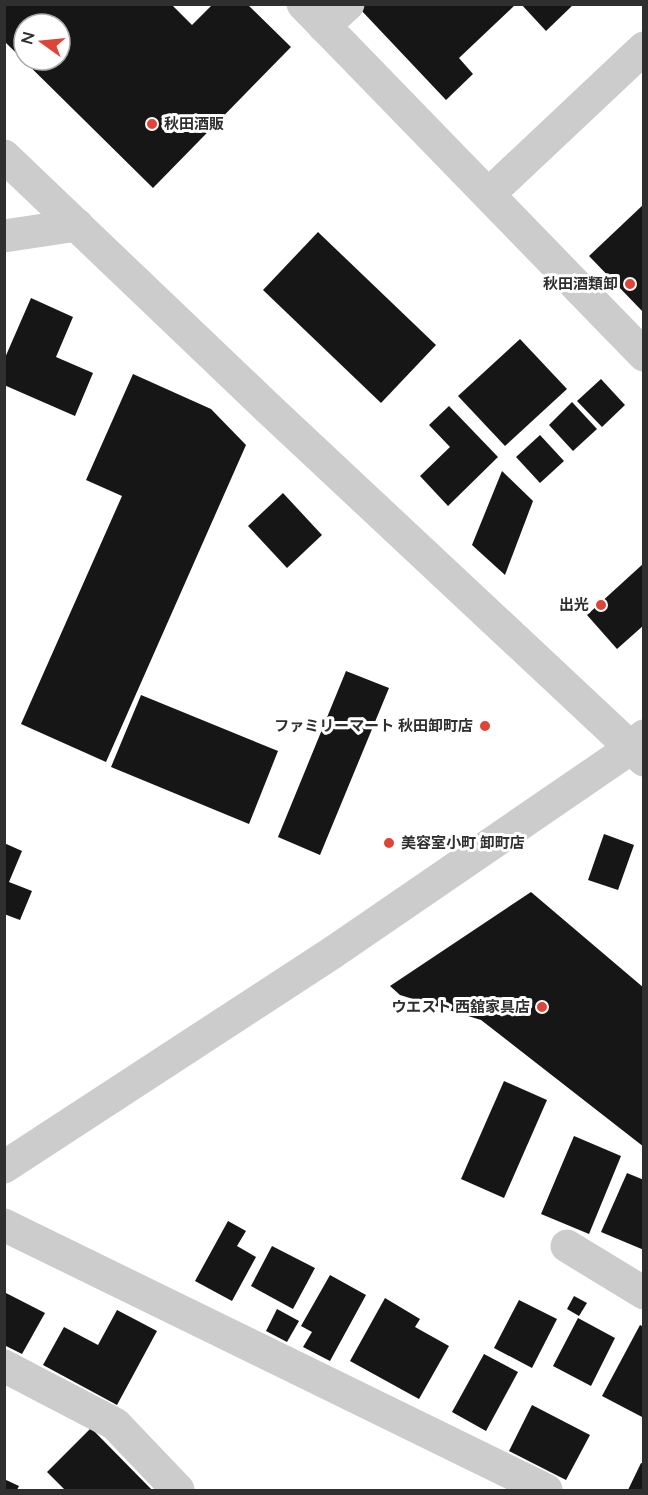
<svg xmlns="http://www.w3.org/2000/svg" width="648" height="1495" font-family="Lato,'Noto Sans JP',sans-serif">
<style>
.building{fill:#161616;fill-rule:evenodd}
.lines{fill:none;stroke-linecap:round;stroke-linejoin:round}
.minor{stroke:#ccc;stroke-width:33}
.poi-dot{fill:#e04437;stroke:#fff;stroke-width:2}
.labels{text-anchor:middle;stroke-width:6;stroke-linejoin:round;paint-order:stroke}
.poi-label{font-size:15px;font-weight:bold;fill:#2f2f2f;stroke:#fff;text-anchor:end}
</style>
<rect width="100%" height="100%" fill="#fff"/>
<!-- building -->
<g class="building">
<path d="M5 4H171L192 25 213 4H247L291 47 153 188 5 42ZM24 24H60V60H24Z"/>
<path d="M521 4H574L546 31Z"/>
<path d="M364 5H515L459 58 473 74 446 100 360 9Z"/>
<path d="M644 204V313L589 256Z"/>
<path d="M318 232 436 345 381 403 263 290Z"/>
<path d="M31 298 73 317 56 357 93 373 75 416 4 385V360Z"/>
<path d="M520 339 567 389 505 446 458 396Z"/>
<path d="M133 374 211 409 246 445 106 762 21 724 122 496 86 480Z"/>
<path d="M601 379 625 405 602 427 577 401Z"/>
<path d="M572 402 597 429 573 451 549 425Z"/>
<path d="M449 406 498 457 448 506 420 476 450 447 429 425Z"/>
<path d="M540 435 564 461 540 483 516 457Z"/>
<path d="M502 471 533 501 505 575 472 545Z"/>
<path d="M283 493 322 535 287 568 248 526Z"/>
<path d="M644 563V625L617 649 587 615Z"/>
<path d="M346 671 389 688 320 855 278 837Z"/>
<path d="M141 695 278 751 249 824 111 767Z"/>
<path d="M604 834 634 845 618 890 588 880Z"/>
<path d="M4 843 22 851 9 882 32 891 20 920 4 914Z"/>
<path d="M531 892 644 988V1147L481 1020 400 995 390 986Z"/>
<path d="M504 1081 547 1100 504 1198 461 1179Z"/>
<path d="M574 1136 621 1156 589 1234 541 1214Z"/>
<path d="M627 1173 644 1180V1250L601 1232Z"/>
<path d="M228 1221 246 1231 237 1246 256 1257 232 1301 195 1281Z"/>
<path d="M272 1246 315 1268 293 1309 251 1286Z"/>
<path d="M330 1275 366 1295 330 1361 303 1347 312 1332 301 1326Z"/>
<path d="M4 1292 45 1313 22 1354 4 1345Z"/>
<path d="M574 1296 587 1303 579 1316 567 1309Z"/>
<path d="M385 1298 420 1319 415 1327 449 1346 419 1399 350 1361Z"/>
<path d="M519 1300 557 1319 532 1368 494 1348Z"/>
<path d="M277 1309 299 1321 287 1342 266 1331Z"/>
<path d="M117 1310 157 1331 117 1405 43 1365 64 1327 98 1345Z"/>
<path d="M578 1318 615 1338 591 1386 553 1366Z"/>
<path d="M640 1325 644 1327V1418L602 1396Z"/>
<path d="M484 1354 518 1372 486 1431 452 1412Z"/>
<path d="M532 1405 590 1435 566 1480 509 1451Z"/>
<path d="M91 1428 152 1490H65L47 1472Z"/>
<path d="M641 1463 644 1464V1490H628Z"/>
<path d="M4 1479 19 1486 17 1490H4Z"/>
</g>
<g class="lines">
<!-- minor -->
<g class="minor">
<path d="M303 4 644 355"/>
<path d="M324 26 348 4"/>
<path d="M4 156 269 409 644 760"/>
<path d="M489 194 644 48"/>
<path d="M4 236 77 225"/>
<path d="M4 1167 332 953 631 748 644 736"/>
<path d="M4 1225 546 1490"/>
<path d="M567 1246 644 1293"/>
<path d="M4 1366 115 1424 178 1490"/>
</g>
</g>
<!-- markers -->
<g class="poi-dot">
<circle cx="152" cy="124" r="6"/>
<circle cx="630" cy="284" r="6"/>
<circle cx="601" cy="605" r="6"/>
<circle cx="485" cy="726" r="6"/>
<circle cx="389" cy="843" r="6"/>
<circle cx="542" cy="1007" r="6"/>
</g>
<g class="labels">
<!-- poi labels -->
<g class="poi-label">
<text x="164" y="129" text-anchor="start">秋田酒販</text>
<text x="618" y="289">秋田酒類卸</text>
<text x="589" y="610">出光</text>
<text x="473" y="731">ファミリーマート 秋田卸町店</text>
<text x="401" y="848" text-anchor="start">美容室小町 卸町店</text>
<text x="530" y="1012">ウエスト 西舘家具店</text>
</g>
</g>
<!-- border -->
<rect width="648" height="1495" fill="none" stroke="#2f2f2f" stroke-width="12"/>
<!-- north arrow -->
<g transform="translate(42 42) rotate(285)"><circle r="28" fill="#ffffff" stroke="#acacac" stroke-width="1.5"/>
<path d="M0-4.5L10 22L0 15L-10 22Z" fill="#e04437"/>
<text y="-9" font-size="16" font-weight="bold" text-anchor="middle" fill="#2f2f2f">N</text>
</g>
</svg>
